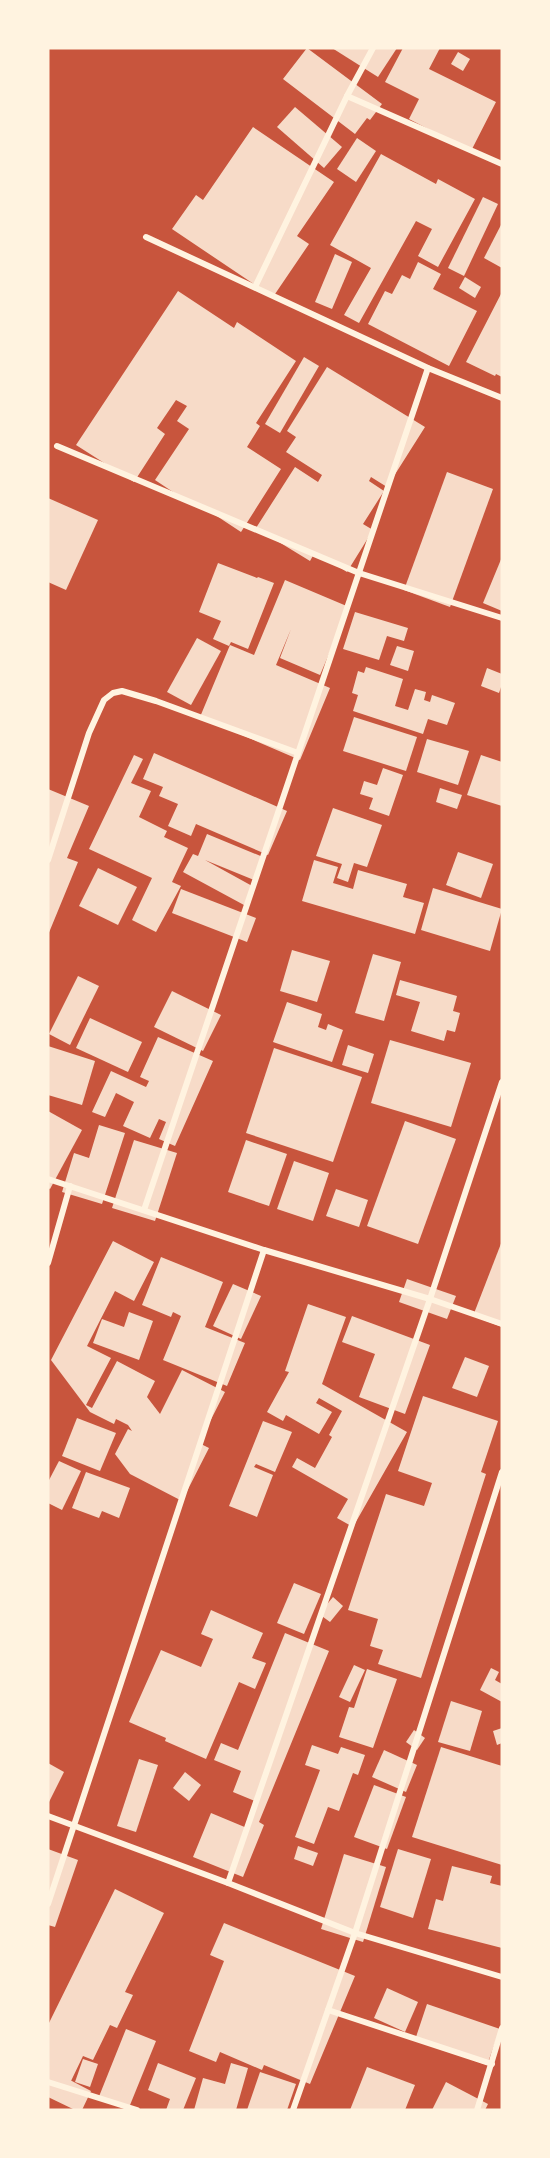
<svg xmlns="http://www.w3.org/2000/svg" width="550" height="2158" font-family="Lato,sans-serif">
<style>
.building{fill:#f7dbc8}
.lines{fill:none;stroke-linecap:round;stroke-linejoin:round}
.minor{stroke:#fff3e0;stroke-width:6}
</style>
<rect width="100%" height="100%" fill="#c8553d"/>
<!-- building -->
<g class="building">
<path d="M307 48 382 104 370 120 367 118 355 134 283 79Z"/>
<path d="M332 48H397L378 77Z"/>
<path d="M403 48H440L429 69 496 102 471 151 409 119 419 99 385 82Z"/>
<path d="M458 52 470 59 463 71 451 64Z"/>
<path d="M295 107 342 147 324 168 277 127Z"/>
<path d="M253 127 334 182 297 236 309 244 273 297 172 229 196 195 203 200Z"/>
<path d="M357 138 376 151 356 182 337 169Z"/>
<path d="M381 154 436 184 438 179 475 199 438 267 418 256 432 229 416 221 359 323 344 315 371 268 330 245Z"/>
<path d="M483 197 498 204 464 276 448 268Z"/>
<path d="M502 223V268L484 258Z"/>
<path d="M335 254 352 262 332 309 315 302Z"/>
<path d="M418 262 441 274 433 289 477 311 449 366 368 324 385 291 392 294 402 275 410 279Z"/>
<path d="M465 277 481 287 475 298 459 288Z"/>
<path d="M178 291 234 328 237 322 296 361 256 423 260 426 247 447 281 469 241 532 194 501 191 504 155 480 189 429 177 421 187 406 176 400 157 428 165 434 134 482 76 445Z"/>
<path d="M502 292V377L496 374 495 376 466 362Z"/>
<path d="M304 357 319 366 280 433 265 424Z"/>
<path d="M327 367 425 427 387 487 371 477 369 481 384 491 363 524 373 530 347 572 315 552 310 561 256 528 295 467 318 482 322 475 286 452 296 437 287 431Z"/>
<path d="M447 472 493 489 450 607 404 590Z"/>
<path d="M48 498 98 520 66 590 48 582Z"/>
<path d="M502 557V611L483 603Z"/>
<path d="M218 563 257 578 258 577 274 583 248 649 231 642 229 646 213 639 221 621 199 612Z"/>
<path d="M285 580 349 607 320 675 280 658 291 629 276 665 330 688 300 760 200 717 230 645 254 655Z"/>
<path d="M355 612 408 628 404 641 387 636 379 660 343 649Z"/>
<path d="M197 638 221 651 191 705 167 692Z"/>
<path d="M397 646 414 651 408 671 390 665Z"/>
<path d="M366 667 403 679 395 706 408 710 415 689 426 692 424 700 430 702 432 695 455 703 447 725 428 719 423 734 353 711 358 695 352 693 358 671 364 673Z"/>
<path d="M487 668 502 674V684L499 693 481 686Z"/>
<path d="M354 717 417 737 406 771 343 751Z"/>
<path d="M427 739 469 751 458 785 417 772Z"/>
<path d="M154 753 287 811 268 855 196 824 191 836 168 826 178 804 159 796 163 787 143 779Z"/>
<path d="M134 755 143 759 131 783 151 791 139 817 167 831 164 837 188 848 172 882 181 886 156 932 132 920 152 878 89 849Z"/>
<path d="M481 755 502 762V806L467 795Z"/>
<path d="M383 768 403 775 389 816 369 809 373 798 360 794 364 781 377 785Z"/>
<path d="M440 788 462 795 457 809 436 802Z"/>
<path d="M48 789 89 806 67 858 78 862 48 935Z"/>
<path d="M333 808 382 825 367 867 354 863 348 882 337 878 342 864 316 856Z"/>
<path d="M207 834 263 857 254 880 205 860 254 887 244 905 183 872 193 854 198 856Z"/>
<path d="M458 852 493 864 481 898 446 885Z"/>
<path d="M314 860 338 867 333 883 353 889 358 870 407 884 403 897 424 903 415 934 302 901Z"/>
<path d="M98 868 137 887 118 925 79 906Z"/>
<path d="M433 888 502 909 490 951 421 930Z"/>
<path d="M181 889 256 918 247 942 172 913Z"/>
<path d="M292 950 330 961 317 1002 280 991Z"/>
<path d="M373 954 401 962 384 1021 355 1013Z"/>
<path d="M78 976 99 986 70 1045 49 1034Z"/>
<path d="M400 980 457 996 453 1011 460 1013 455 1032 447 1030 444 1041 411 1031 420 1002 396 995Z"/>
<path d="M172 991 221 1015 203 1051 154 1027Z"/>
<path d="M287 1002 322 1014 318 1027 326 1030 328 1024 343 1030 332 1062 273 1042Z"/>
<path d="M90 1018 142 1042 128 1072 76 1048Z"/>
<path d="M158 1037 213 1061 175 1146 159 1139 166 1122 159 1119 150 1138 123 1126 134 1102 116 1093 105 1117 92 1112 111 1071 146 1087 149 1081 140 1077Z"/>
<path d="M390 1040 471 1063 451 1127 371 1103Z"/>
<path d="M348 1045 374 1054 368 1073 342 1065Z"/>
<path d="M48 1046 95 1061 82 1105 48 1095Z"/>
<path d="M274 1048 362 1077 333 1162 246 1133Z"/>
<path d="M48 1111 82 1130 50 1189 48 1188Z"/>
<path d="M405 1121 456 1139 418 1244 367 1226Z"/>
<path d="M99 1125 125 1133 102 1204 62 1192 74 1153 89 1158Z"/>
<path d="M134 1140 177 1153 155 1221 112 1208Z"/>
<path d="M246 1140 287 1154 269 1206 228 1192Z"/>
<path d="M294 1161 329 1173 313 1221 277 1209Z"/>
<path d="M336 1189 368 1200 359 1227 326 1216Z"/>
<path d="M113 1241 154 1262 134 1301 115 1291 87 1346 111 1358 86 1405 92 1408 117 1361 155 1381 147 1397 160 1414 182 1370 225 1392 199 1443 209 1448 182 1501 130 1474 115 1454 128 1429 132 1431 128 1425 116 1419 114 1424 90 1412 51 1360Z"/>
<path d="M502 1241V1327L473 1316Z"/>
<path d="M161 1257 223 1282 205 1327 245 1343 227 1386 163 1360 181 1316 173 1312 171 1317 142 1305Z"/>
<path d="M407 1279 456 1296 447 1319 399 1302Z"/>
<path d="M233 1284 261 1296 241 1339 213 1326Z"/>
<path d="M308 1304 346 1317 322 1384 407 1432 353 1527 337 1518 348 1499 292 1467 297 1458 315 1468 332 1437 329 1435 342 1411 319 1398 316 1403 332 1412 319 1434 286 1415 283 1421 267 1412 289 1372 285 1371Z"/>
<path d="M129 1312 153 1321 139 1360 93 1343 102 1319 124 1327Z"/>
<path d="M352 1316 430 1345 405 1414 359 1397 375 1354 342 1342Z"/>
<path d="M465 1357 489 1366 477 1397 452 1388Z"/>
<path d="M423 1396 498 1421 481 1472 486 1474 421 1678 378 1664 383 1650 370 1646 378 1619 348 1610 386 1494 424 1506 432 1483 398 1471Z"/>
<path d="M77 1418 116 1433 100 1471 62 1456Z"/>
<path d="M263 1421 292 1432 275 1472 256 1464 254 1467 273 1475 257 1517 229 1506Z"/>
<path d="M59 1461 81 1471 62 1510 48 1503V1482Z"/>
<path d="M86 1472 130 1488 119 1518 102 1511 99 1518 72 1508Z"/>
<path d="M294 1583 321 1594 304 1634 277 1623Z"/>
<path d="M333 1597 343 1606 330 1622 319 1614Z"/>
<path d="M211 1610 263 1633 252 1658 266 1663 255 1689 239 1682 206 1759 165 1741 166 1738 129 1722 161 1650 201 1667 213 1639 201 1634Z"/>
<path d="M285 1633 329 1651 259 1822 264 1825 243 1877 193 1857 211 1813 247 1828 257 1802 233 1792 241 1771 214 1760 221 1743 238 1750Z"/>
<path d="M354 1665 365 1670 350 1702 339 1697Z"/>
<path d="M491 1668 499 1672 495 1680 502 1684V1702L480 1690Z"/>
<path d="M367 1669 397 1679 373 1748 339 1737 349 1707 354 1708Z"/>
<path d="M451 1701 482 1711 470 1751 438 1742Z"/>
<path d="M502 1728V1743L497 1745 493 1731Z"/>
<path d="M414 1730 425 1738 417 1750 406 1742Z"/>
<path d="M312 1745 338 1754 341 1747 365 1755 358 1775 353 1773 339 1811 328 1807 314 1844 295 1837 320 1770 305 1765Z"/>
<path d="M441 1747 502 1766V1865L412 1837Z"/>
<path d="M384 1750 417 1765 406 1792 372 1777Z"/>
<path d="M139 1759 158 1765 136 1832 117 1826Z"/>
<path d="M48 1763 64 1772 48 1804Z"/>
<path d="M185 1772 201 1785 189 1801 173 1788Z"/>
<path d="M374 1785 406 1797 387 1849 354 1837Z"/>
<path d="M298 1846 318 1853 313 1866 294 1859Z"/>
<path d="M48 1849 78 1860 55 1927 48 1925Z"/>
<path d="M398 1849 431 1859 413 1918 380 1907Z"/>
<path d="M344 1854 386 1867 363 1942 321 1929Z"/>
<path d="M452 1866 492 1876 490 1883 502 1886V1948L428 1929 436 1899 443 1901Z"/>
<path d="M115 1889 164 1913 125 1992 133 1995 117 2028 110 2025 93 2060 83 2056 71 2081 70 2080 91 2091 82 2110H75L48 2097V2025Z"/>
<path d="M224 1923 355 1976 310 2084 264 2065 262 2070 220 2052 216 2062 189 2051 224 1961 210 1955Z"/>
<path d="M387 1988 418 2002 405 2032 374 2018Z"/>
<path d="M427 2004 500 2029 487 2065 415 2040Z"/>
<path d="M126 2029 156 2041 128 2110 98 2099Z"/>
<path d="M83 2059 98 2064 90 2087 75 2082Z"/>
<path d="M158 2063 196 2078 183 2110H166L170 2099 148 2090Z"/>
<path d="M231 2063 248 2068 236 2110H194L203 2078 225 2084Z"/>
<path d="M367 2067 415 2085 405 2110H350Z"/>
<path d="M260 2072 296 2084 287 2110H247Z"/>
<path d="M446 2082 488 2104 485 2110H432Z"/>
</g>
<g class="lines">
<!-- minor -->
<g class="minor">
<path d="M347 96 502 164"/>
<path d="M146 237 428 368 502 398"/>
<path d="M255 287 347 96 373 48"/>
<path d="M57 446 359 573 502 618"/>
<path d="M48 860 89 733 104 700 113 693 122 691 156 701 298 753"/>
<path d="M48 1179 264 1250 430 1299 502 1324"/>
<path d="M144 1210 428 368"/>
<path d="M48 1263 70 1186"/>
<path d="M48 1816 228 1883 355 1933 502 1977"/>
<path d="M228 1883 430 1299 502 1082"/>
<path d="M48 1904 264 1250"/>
<path d="M328 2010 492 2064"/>
<path d="M48 2082 137 2110"/>
<path d="M293 2110 355 1933 502 1472"/>
<path d="M477 2110 502 2028"/>
</g>
</g>
<!-- border -->
<rect width="550" height="2158" fill="none" stroke="#fff3e0" stroke-width="99"/>
</svg>
